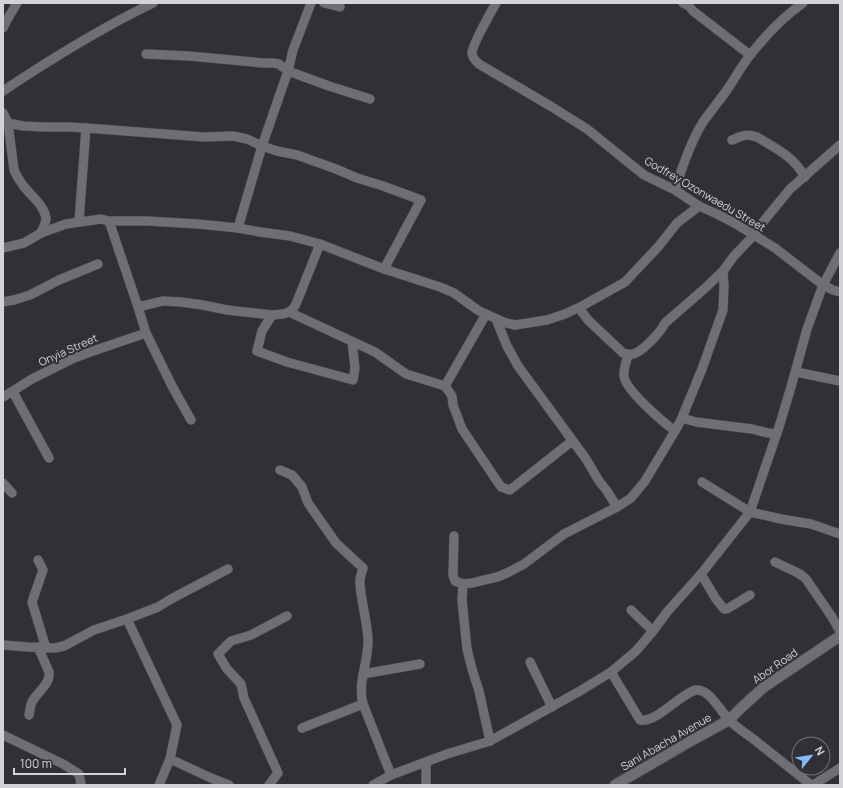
<svg xmlns="http://www.w3.org/2000/svg" width="843" height="788" font-family="Manrope,sans-serif">
<style>
.lines{fill:none;stroke-linecap:round;stroke-linejoin:round}
.minor-casing{stroke:#4d4c52;stroke-width:10}
.tertiary-casing{stroke:#4d4c52;stroke-width:12}
.minor{stroke:#6f6e75;stroke-width:9}
.tertiary{stroke:#6f6e75;stroke-width:10}
.labels{text-anchor:middle;stroke-width:4;stroke-linejoin:round;paint-order:stroke}
.street-label{font-size:11px;fill:#d3d3d7;stroke:#313036}
</style>
<rect width="100%" height="100%" fill="#313036"/>
<g class="lines">
<!-- minor casing -->
<g class="minor-casing">
<g id="minor">
<path d="M324 3 340 7"/>
<path d="M496 3C491 12 472 45 472 53 472 58 476 61 479 64L552 107 587 129 644 175 675 190 699 206 717 214 736 224 775 248 823 285 833 290 840 292"/>
<path d="M683 3 689 6 693 11 750 55"/>
<path d="M3 28 7 20 17 3"/>
<path d="M146 54 189 56 263 63H273L279 64 288 71 329 86 370 99"/>
<path d="M3 91C51 59 101 28 153 3"/>
<path d="M3 113 8 123 23 126 44 127H69L86 128 204 137 233 136 247 139 262 146 277 151 297 155 336 169 357 178 383 186 421 200 384 269"/>
<path d="M8 123 14 170C17 177 21 183 26 189 33 197 44 206 46 218 46 223 43 228 41 233"/>
<path d="M732 140C742 136 747 133 757 137 777 149 793 156 805 177"/>
<path d="M675 190C682 167 690 143 703 122 711 111 719 101 727 90 735 78 742 65 751 54 766 35 783 17 803 3"/>
<path d="M79 221 86 128"/>
<path d="M109 221 138 307 146 333 172 386 191 420"/>
<path d="M238 228 262 146 288 71 293 50 311 3"/>
<path d="M3 248 24 243 41 233 66 224 101 219 109 221H147L198 224 238 228 260 232 290 236 320 244 384 269 440 287 454 293 479 311 506 323 515 325 547 320 565 314 582 306 625 282 658 247 677 223 699 206"/>
<path d="M3 302 14 300 30 295 59 280 98 264"/>
<path d="M138 307 163 301 181 302 203 305 227 310 272 315 283 314 289 312 293 309 296 304 320 244"/>
<path d="M579 308 588 320 623 353C626 354 630 355 633 354 642 352 661 332 665 323L703 290 723 271 734 256 754 235 763 222 790 189 840 145"/>
<path d="M289 312 375 352 406 374 445 386 452 396 453 405 462 429 501 487 510 490 572 441"/>
<path d="M272 315 262 331 257 351 287 362 353 380 355 368 352 342"/>
<path d="M496 319 507 346 518 366 586 459 599 481 607 491 617 507 631 498 645 481 675 431 681 420 702 369 723 310 724 286 723 271"/>
<path d="M628 354C627 361 623 369 624 376 625 390 663 422 675 431"/>
<path d="M796 372 840 381"/>
<path d="M445 386 486 314"/>
<path d="M13 392 49 458"/>
<path d="M3 397 32 379 74 358 96 350 146 333"/>
<path d="M682 418 696 422 752 429 768 433 777 434"/>
<path d="M280 470 292 475 302 487 308 503 336 543 363 568C362 573 359 578 360 583 361 602 367 620 368 639 369 661 357 682 363 704L391 775"/>
<path d="M702 482 750 512 781 519 811 524 840 534"/>
<path d="M3 483 12 493"/>
<path d="M454 536 453 575 455 581 463 584 472 583 497 577 507 573 524 564 564 534 617 507"/>
<path d="M38 560 43 570 32 602 46 648"/>
<path d="M775 562 800 574 806 579 832 617 840 631"/>
<path d="M701 574 716 599 724 609H727L750 595"/>
<path d="M463 584 462 600 467 649 472 669 479 691 490 741"/>
<path d="M631 610 653 631"/>
<path d="M127 619 177 725 170 759 159 785"/>
<path d="M3 645 28 647 55 648 64 646 94 630 127 619 158 607 171 599 228 569"/>
<path d="M530 662 552 707"/>
<path d="M611 672 640 720C657 723 681 693 696 690 709 688 721 712 729 720 737 728 747 734 756 741 774 756 793 770 811 785"/>
<path d="M363 674 420 664"/>
<path d="M29 715C30 710 30 706 32 702 37 692 51 684 49 672L38 647"/>
<path d="M302 728 363 704"/>
<path d="M3 735 63 764 79 774 81 783 80 785"/>
<path d="M170 759 211 778 229 785"/>
<path d="M269 785 278 773 244 698 241 684 227 669 218 654 231 641 251 635 287 616"/>
<path d="M373 785 391 775 447 754 490 741 580 691 611 672 636 651 653 631 667 612 701 574 750 512 779 427 791 387 807 329 823 285 840 253"/>
<path d="M426 785V762"/>
<path d="M813 785 840 768"/>
</g>
</g>
<!-- tertiary casing -->
<g class="tertiary-casing">
<path id="tertiary" d="M615 785 689 742 729 720 742 707 764 687 840 636"/>
</g>
<!-- minor -->
<use href="#minor" class="minor"/>
<!-- tertiary -->
<use href="#tertiary" class="tertiary"/>
</g>
<g class="labels">
<!-- street labels -->
<g class="street-label">
<text transform="translate(705 194) rotate(30)" y="4">Godfrey Ozonwaedu Street</text>
<text transform="translate(68 350) rotate(-24)" y="4">Onyia Street</text>
<text transform="translate(775 666) rotate(-35)" y="4">Abor Road</text>
<text transform="translate(666 742) rotate(-30)" y="4">Sani Abacha Avenue</text>
</g>
</g>
<!-- border -->
<rect width="843" height="788" fill="none" stroke="#d3d3d7" stroke-width="8"/>
<!-- north arrow -->
<g transform="translate(811 756) rotate(60)"><circle r="19" fill="#313036" stroke="#727176"/>
<path d="M0-3L7 15L0 10L-7 15Z" fill="#82bcfa"/>
<text y="-6" font-size="11" font-weight="bold" text-anchor="middle" fill="#d3d3d7">N</text>
</g>
<!-- scale -->
<path d="M14 768v6h111v-6" fill="none" stroke="#d3d3d7" stroke-width="2"/>
<text x="20" y="768" font-size="12" fill="#d3d3d7" stroke="#313036" stroke-width="3" paint-order="stroke">100 m</text>
</svg>
